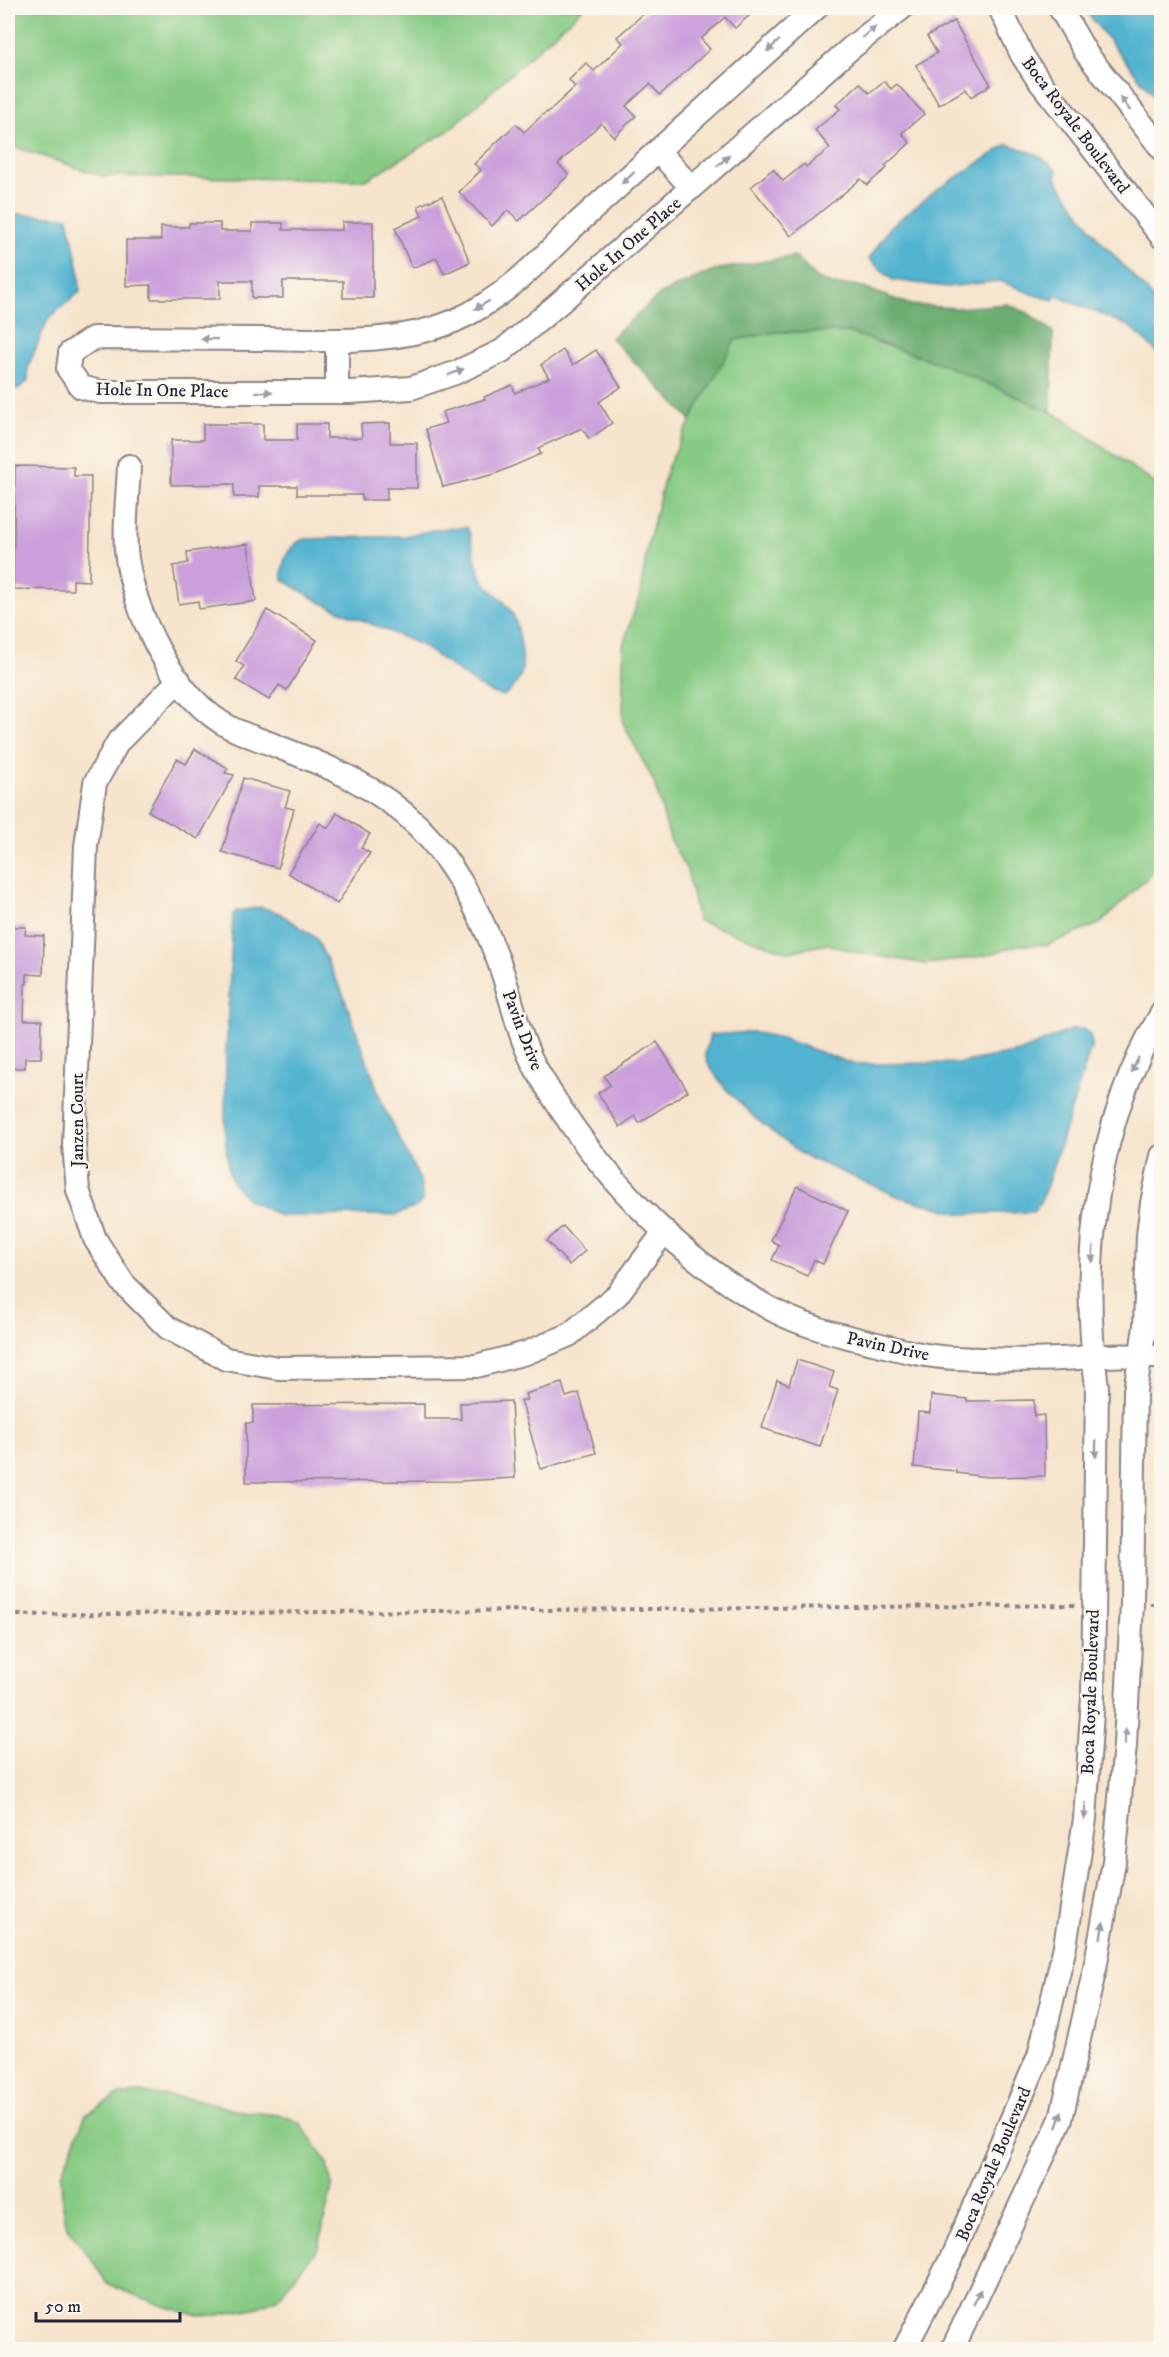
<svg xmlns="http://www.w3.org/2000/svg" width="1169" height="2357" font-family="'IM FELL DW Pica',serif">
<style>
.green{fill:#86ca83;stroke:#54765f;stroke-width:1.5}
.forest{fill:#6cae71;stroke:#476856;stroke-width:1.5}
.water{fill:#51b3d0;stroke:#3a6a86;stroke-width:1.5}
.building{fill:#cb9fdc}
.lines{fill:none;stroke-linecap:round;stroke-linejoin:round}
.minor-casing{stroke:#8c8384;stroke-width:26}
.path{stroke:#8c8384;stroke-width:4;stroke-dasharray:4.5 4.5;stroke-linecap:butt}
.minor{stroke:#fff;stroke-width:22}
.oneway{fill:#9c9ca7}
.labels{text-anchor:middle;stroke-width:5;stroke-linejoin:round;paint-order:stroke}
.street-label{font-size:18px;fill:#22223b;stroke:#fbf7ec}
</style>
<rect width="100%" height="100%" fill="#fbf7ec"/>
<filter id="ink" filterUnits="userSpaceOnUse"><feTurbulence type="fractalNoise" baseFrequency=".0167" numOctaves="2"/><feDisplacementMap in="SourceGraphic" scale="12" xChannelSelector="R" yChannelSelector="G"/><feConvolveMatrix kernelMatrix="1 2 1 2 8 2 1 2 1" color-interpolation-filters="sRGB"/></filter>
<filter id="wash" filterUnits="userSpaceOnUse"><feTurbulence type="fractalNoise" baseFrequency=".008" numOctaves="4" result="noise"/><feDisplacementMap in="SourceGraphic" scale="24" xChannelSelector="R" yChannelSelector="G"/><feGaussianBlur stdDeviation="1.35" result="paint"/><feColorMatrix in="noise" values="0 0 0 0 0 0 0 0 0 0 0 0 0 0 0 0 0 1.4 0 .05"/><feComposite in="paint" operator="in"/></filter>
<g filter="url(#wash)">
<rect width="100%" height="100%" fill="#f6e4cc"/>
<!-- green -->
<g class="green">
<path d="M8 8H583L448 131 366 180 102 176 8 145Z"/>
<path d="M777 332H848L945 365 1042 407 1061 417 1161 488V864L1101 923 1048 945H1019L988 955 959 960 926 964 855 952 828 944 788 952 698 921 687 870 671 842 654 782 623 723V645L640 594 648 544 667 468 695 412 735 340Z"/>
<path d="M143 2093 196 2099 235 2110 284 2116 300 2123 328 2164 332 2187 318 2248 278 2298 259 2307 218 2315 199 2316 160 2305 107 2284 91 2258 67 2228 62 2202 61 2175 86 2114 120 2094Z"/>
</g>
<!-- forest -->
<path class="forest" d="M795 256 817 279 835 285H856L911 305 956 308 1007 304 1028 313 1053 332 1051 412 945 365 848 332H777L735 340 691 420 611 338 662 293 714 270Z"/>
<!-- water -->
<g class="water">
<path d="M1083 8H1161V105Z"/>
<path d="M1008 144 1038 155 1057 170 1056 179 1098 238 1147 291 1161 310V356L1129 326 1054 295V300L1037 296 1000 281 947 287 893 280 869 259 890 227 935 191Z"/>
<path d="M15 214 68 217 79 270 80 292 48 319 28 367V381L18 389 8 388V215Z"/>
<path d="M467 527C474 543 474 562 481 576 488 590 503 598 511 611 519 623 525 661 521 674 519 681 511 691 504 696L492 693 479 686 421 645 322 603 283 580C280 564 288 545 304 539L405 536 438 529Z"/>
<path d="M261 907 279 913 316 938 342 991 384 1108 420 1180 423 1200 416 1207 396 1215 280 1216 248 1200 232 1182 228 1168 225 1134 226 1053 233 914 237 911Z"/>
<path d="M1073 1029H1084L1090 1035 1092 1045 1047 1185 1039 1205 1033 1212 961 1214 900 1197 802 1155 755 1118 725 1088 709 1066 705 1054 710 1035 752 1032 781 1038 853 1064 959 1063 1019 1052Z"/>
</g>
<g id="blocks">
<!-- building -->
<g class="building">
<path d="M650 8H758L735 28 725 17 701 39 710 49 660 95 650 84 626 106 636 116 614 137 601 123 558 164 569 175 519 221 508 210 492 226 459 192 481 170 474 164 516 124 524 132 546 112 547 113 575 87 569 80 586 63 594 71 623 43 617 37Z"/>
<path d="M954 21 991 85 971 97 966 89 939 105 916 65 937 53 927 36Z"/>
<path d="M884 81 891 89 897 84 924 114 902 133 910 143 885 166 887 168 867 185 861 179 791 236 751 187 773 169 783 181 804 164 806 167 830 148 815 130 840 109 836 105 860 83 869 93Z"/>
<path d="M442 196 470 262 444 274 437 258 412 268 395 228 422 216 418 206Z"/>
<path d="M342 222H373V298H343V281H283V298H252V281H220V299H151V285L126 286V240H161V227H189V223H220V231H252V223H283V230H342Z"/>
<path d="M563 350 573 365 596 350 621 387 599 402 612 423 589 439 582 428 538 448 541 454 495 474 443 487 426 429 446 423 442 412 485 399 484 397 512 385 515 393 549 378 541 365Z"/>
<path d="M390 423V443H417V488H387V500H362V495H297V486H259V497H234V484L171 485V440H203V424H263V440H297V424H327V438H362L361 424Z"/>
<path d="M15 466 74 467V476H91L89 581 73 580V590L13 589Z"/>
<path d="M248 544 256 601 199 609 198 601 179 604 173 566 188 563 187 552Z"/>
<path d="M267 610 317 640 287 690 279 685 269 700 236 680 244 666 236 661Z"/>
<path d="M195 749 228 768 225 773 234 775 198 839 148 811 177 759 186 764Z"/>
<path d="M243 778 290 791 285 807 294 809 278 868 222 852Z"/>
<path d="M337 813 370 834 361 848 370 853 337 904 288 873 320 823 328 828Z"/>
<path d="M8 927H26L25 935 44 936 43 975 27 974V984H25L24 1020H42L41 1058H25V1068H8Z"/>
<path d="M657 1042 688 1091 639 1123 635 1116 620 1127 598 1093 610 1085 604 1076Z"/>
<path d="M797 1186 848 1211 823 1264 814 1260 807 1276 772 1260 779 1245 771 1240Z"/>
<path d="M563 1226 585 1251 569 1265 547 1241Z"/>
<path d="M797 1360 834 1372 829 1387 838 1390 820 1447 762 1428 777 1380 789 1385Z"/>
<path d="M562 1383 566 1397 579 1393 596 1453 541 1469 521 1400H527L525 1394Z"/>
<path d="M931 1395 967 1399V1401L1034 1400V1416L1044 1415 1045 1476 987 1477 956 1473V1471L914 1467 918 1412 930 1413Z"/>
<path d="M511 1401 515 1478 460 1481 246 1482V1423H253V1405L424 1404V1419H461L460 1403Z"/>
</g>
</g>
</g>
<g filter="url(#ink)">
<use href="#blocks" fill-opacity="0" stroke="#8c8384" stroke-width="1.5"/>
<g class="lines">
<!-- minor casing -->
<g class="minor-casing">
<g id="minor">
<path d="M816 8 571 229C537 264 500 301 454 321 396 345 327 340 266 339 208 339 151 338 93 338L70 353 68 369 81 387 100 392H350L411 388 455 373 502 351 557 305 851 48 902 8"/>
<path d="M1000 8 1022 55 1037 78 1162 237"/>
<path d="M1060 8 1086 53 1162 149"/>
<path d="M658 151 692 188"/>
<path d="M337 340V391"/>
<path d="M129 466C128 493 124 522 126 550 132 611 174 699 231 728 247 736 265 741 281 748 331 767 380 788 419 827 454 863 479 910 497 957 512 995 517 1037 538 1072 594 1169 673 1255 771 1309 802 1326 839 1335 873 1343 900 1350 928 1357 955 1358 996 1360 1038 1361 1078 1358 1106 1355 1133 1354 1162 1358"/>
<path d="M179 680 118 742 95 783 86 846 74 1145 78 1190 95 1239 123 1283 168 1328 226 1359 278 1368 476 1366 526 1353 569 1335 617 1295 665 1231"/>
<path d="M904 2350 951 2259 1039 2056 1065 1946 1085 1819 1093 1697 1097 1387C1080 1263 1095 1122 1162 1013"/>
<path d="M952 2350 1061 2119 1095 1968 1114 1862 1125 1745 1132 1604 1135 1391 1145 1327 1148 1235 1152 1203 1162 1156"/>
</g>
</g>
<!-- path -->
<g class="path">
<path d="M1150 1604H1162"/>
<path d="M8 1615 1075 1605"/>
</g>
<!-- minor -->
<use href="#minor" class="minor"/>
</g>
<!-- one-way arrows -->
<defs><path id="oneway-solid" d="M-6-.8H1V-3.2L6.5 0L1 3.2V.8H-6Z" transform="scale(1.5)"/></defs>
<g class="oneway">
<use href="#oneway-solid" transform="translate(869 32) rotate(-40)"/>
<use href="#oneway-solid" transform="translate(773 46) rotate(138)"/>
<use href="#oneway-solid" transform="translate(1125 104) rotate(-128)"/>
<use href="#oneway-solid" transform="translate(723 161) rotate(-41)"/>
<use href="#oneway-solid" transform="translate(628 178) rotate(138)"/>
<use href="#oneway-solid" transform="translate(482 305) rotate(151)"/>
<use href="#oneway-solid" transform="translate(209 339) rotate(-179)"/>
<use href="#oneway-solid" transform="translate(456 372) rotate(-22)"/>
<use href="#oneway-solid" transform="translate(264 392)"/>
<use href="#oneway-solid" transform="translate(1135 1065) rotate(115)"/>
<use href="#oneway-solid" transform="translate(1093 1254) rotate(93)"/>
<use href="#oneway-solid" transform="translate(1096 1449) rotate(91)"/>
<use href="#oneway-solid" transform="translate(1125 1737) rotate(-87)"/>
<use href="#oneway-solid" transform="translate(1085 1811) rotate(94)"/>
<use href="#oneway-solid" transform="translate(1102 1930) rotate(-80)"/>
<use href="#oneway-solid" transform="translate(1059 2120) rotate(-70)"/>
<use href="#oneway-solid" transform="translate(977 2297) rotate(-65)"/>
</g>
</g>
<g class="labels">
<!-- street labels -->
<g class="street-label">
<text transform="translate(1076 125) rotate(53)" y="6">Boca Royale Boulevard</text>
<text transform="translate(628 244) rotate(-41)" y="6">Hole In One Place</text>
<text transform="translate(162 390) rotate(1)" y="6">Hole In One Place</text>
<text transform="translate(523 1030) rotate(69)" y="6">Pavin Drive</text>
<text transform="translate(77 1120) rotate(-90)" y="6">Janzen Court</text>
<text transform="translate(888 1346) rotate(12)" y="6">Pavin Drive</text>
<text transform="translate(1090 1692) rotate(-88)" y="6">Boca Royale Boulevard</text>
<text transform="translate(993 2164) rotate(-67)" y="6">Boca Royale Boulevard</text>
</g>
</g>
<!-- margin -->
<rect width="1169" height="2357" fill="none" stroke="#fbf7ec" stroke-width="30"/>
<!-- scale -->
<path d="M36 2312v9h144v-9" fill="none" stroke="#22223b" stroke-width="3"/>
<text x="45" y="2312" font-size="18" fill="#22223b" stroke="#fbf7ec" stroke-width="4.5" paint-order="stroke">50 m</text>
</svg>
